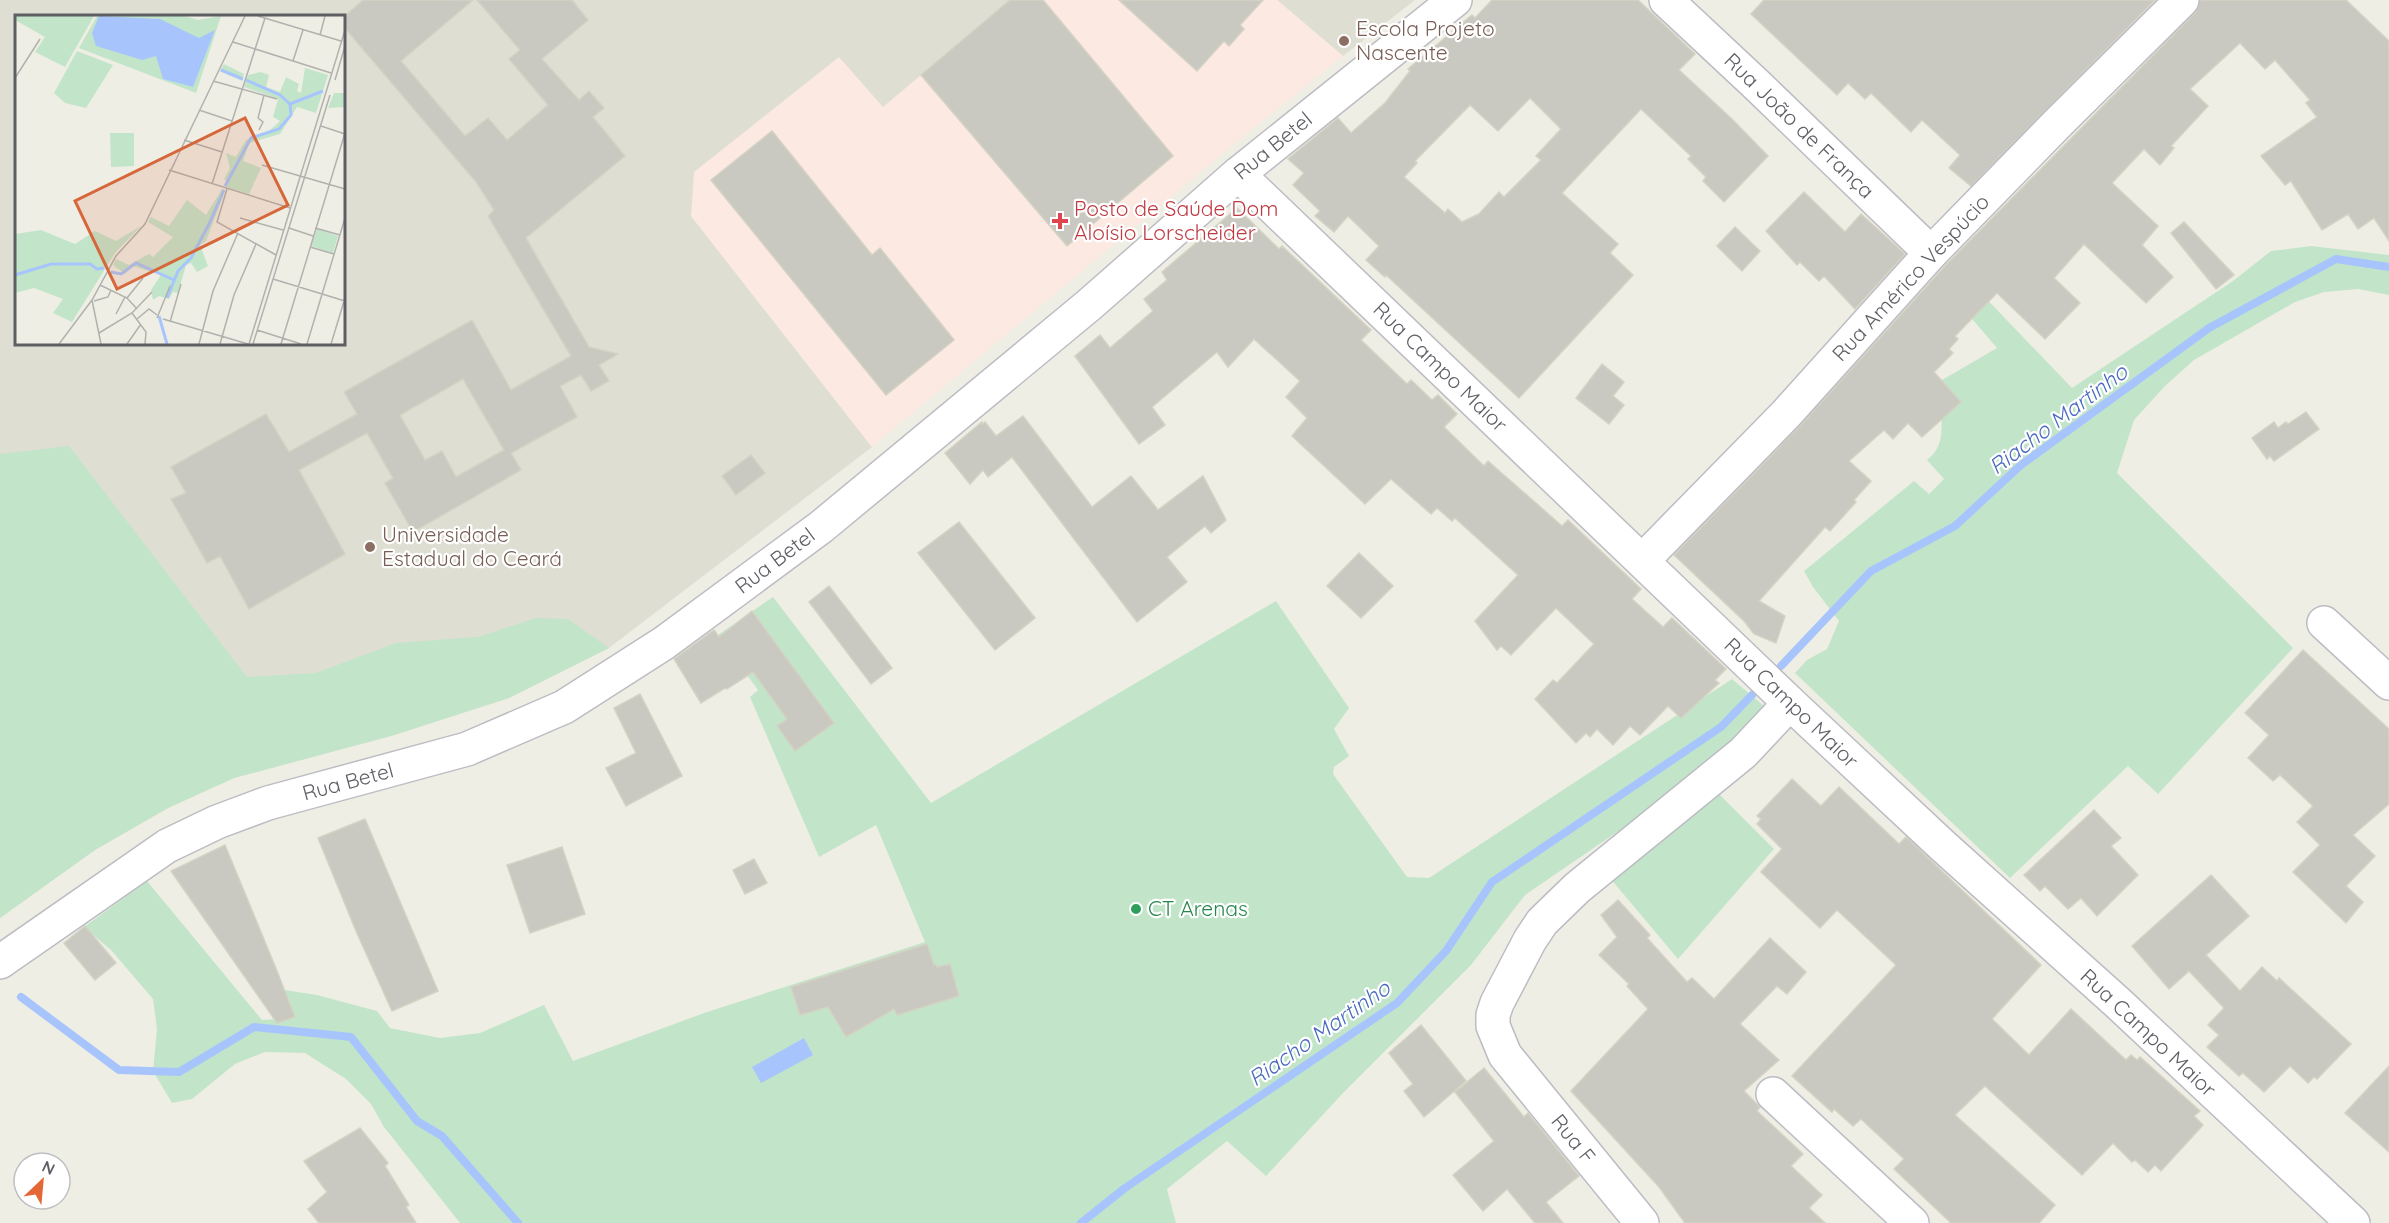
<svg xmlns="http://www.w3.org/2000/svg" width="2389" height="1223" font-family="Quicksand,sans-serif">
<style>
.education{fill:#deded3;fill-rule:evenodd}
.medical{fill:#fbe9e2}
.green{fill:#c2e5ca}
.water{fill:#a7c5fc}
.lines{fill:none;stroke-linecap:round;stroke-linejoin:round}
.stream{stroke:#a7c5fc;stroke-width:8}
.building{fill:#cac9c1;stroke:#d3d2c3;stroke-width:1.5;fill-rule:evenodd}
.minor-casing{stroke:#bcbdc3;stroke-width:36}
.minor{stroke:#fff;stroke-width:33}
.education-dot{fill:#8d6e63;stroke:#fff;stroke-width:2}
.health-dot{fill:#e0444e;stroke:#fff;stroke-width:2}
.leisure-dot{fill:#2e9e5b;stroke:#fff;stroke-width:2}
.labels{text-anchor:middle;stroke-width:4.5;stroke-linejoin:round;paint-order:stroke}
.education-label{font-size:21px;fill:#785e54;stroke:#fff;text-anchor:start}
.street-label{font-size:21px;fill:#5d5f65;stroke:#fff}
.health-label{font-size:21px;fill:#be3a42;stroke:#fff;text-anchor:start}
.leisure-label{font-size:21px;fill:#27864d;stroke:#fff;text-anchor:start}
.water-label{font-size:22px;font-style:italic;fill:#4a6ac0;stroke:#fff}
.inset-river{fill:none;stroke:#a7c5fc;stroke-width:3}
.inset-road{fill:none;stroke:#b1b1ae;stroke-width:1.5}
.view{fill:#d6673b;fill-opacity:0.15;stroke:#d6673b;stroke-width:3}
.inset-edge{fill:none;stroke:#5d5f65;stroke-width:3}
</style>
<rect width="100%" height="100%" fill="#efeee5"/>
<!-- education -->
<g class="education">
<path d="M0 0H1010L883 108 691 216 872 447 609 648 509 698 391 736 234 778 168 808 95 850 0 918ZM16 16H344V344H16Z"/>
<path d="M1277 0H1415L1343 56Z"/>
</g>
<!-- medical -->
<path class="medical" d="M1010 0H1277L1343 56 1239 140 872 447 691 216 694 172 839 57 883 107Z"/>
<!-- green -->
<g class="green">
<path d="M2311 246 2389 255V295L2358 289 2324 292 2295 302 2194 360 2165 386 2134 420 2117 473 2293 648 2158 794 2128 766 2010 878 1795 673 1807 660 1827 649 1839 621 1813 587 1804 571 1914 481 1929 494 1944 479 1927 460C1946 445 1941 426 1941 405 1941 397 1942 388 1942 380L1997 348 1961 306 1977 289 2072 388 2233 281 2271 251Z"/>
<path d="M69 446 247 677 316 673 396 643 478 637 536 618 568 619 609 648 509 698 391 736 234 778 168 808 95 850 0 918V454Z"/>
<path d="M773 597 931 803 1276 601 1349 708 1334 729 1349 756 1334 767 1333 774 1407 877 1429 878 1732 679 1764 706 1762 717 1699 776 1525 895 1471 965 1344 1092 1266 1176 1227 1141 1167 1189 1176 1223H460L384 1127 371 1104 346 1079 305 1053 265 1052 235 1064 192 1099 172 1103 153 1071 157 1029 153 999 111 950 84 927 147 881 262 1020 292 1018 278 989 317 995 377 1011 390 1028 440 1038 480 1033 544 1005 573 1061 707 1012 925 942 876 825 819 857 750 697 758 690 718 635Z"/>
<path d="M1712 787 1774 849 1678 959 1610 878Z"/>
</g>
<!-- water -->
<path class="water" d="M804 1038 813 1055 761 1083 752 1067Z"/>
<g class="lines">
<!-- stream -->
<g class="stream">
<path d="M1781 666 1871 571 1955 526 2021 465 2209 328 2336 259 2389 267"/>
<path d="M21 997 119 1070 179 1072 254 1027 351 1037 417 1121 442 1136 518 1223"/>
<path d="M1081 1223 1125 1188 1397 1003 1446 951 1492 882 1721 727 1752 695"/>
</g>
</g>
<!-- building -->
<g class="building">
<path d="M363 0H473L401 61 465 136 488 118 507 140 548 105 509 59 520 50 477 0H572L588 20 542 59 579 100 589 91 604 108 593 117 625 156 526 238 589 347 618 354 599 365 609 381 591 391 581 375 560 386 577 417 511 453 521 470 413 532 385 483 393 478 367 433 299 470 345 554 249 609 220 556 207 563 171 499 186 493 171 467 266 414 289 452 357 414 344 392 472 320 511 390 571 356 488 216 494 210 476 182 344 27V17ZM463 379 504 450 456 477 442 451 425 460 400 415Z"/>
<path d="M1010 0H1043L1173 156 1067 246 921 75Z"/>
<path d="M1119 0H1263L1240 25 1244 29 1229 46 1224 41 1197 71Z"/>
<path d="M1492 0H1638L1695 54 1679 70 1732 119 1768 156 1724 202 1703 181 1706 177 1688 159 1691 156 1641 109 1562 193 1618 244 1610 253 1633 275 1519 398 1386 275 1385 277 1366 260 1379 246 1348 216 1334 232 1315 216 1320 211 1293 185 1304 173 1288 159 1338 118 1351 133 1385 103 1410 71 1408 69 1472 15 1475 18ZM1530 98 1561 129 1536 156 1541 160 1504 197 1499 192 1479 214 1462 222 1448 209 1445 213 1404 177 1417 163 1415 161 1470 105 1498 131Z"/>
<path d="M1764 0H2155L1971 186 1949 168 1960 155 1922 120 1911 132 1871 93 1865 99 1848 83 1837 95 1751 14Z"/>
<path d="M2200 0H2346L2389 41V241L2374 218 2358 229 2348 214 2322 230 2291 181 2285 185 2261 156 2317 117 2306 103 2310 100 2275 60 2265 69 2240 43 2190 89 2208 106 2171 146 2174 148 2160 165 2144 149 2112 183 2158 226 2142 245 2173 277 2146 303 2084 244 2054 278 2080 303 2045 339 1997 293 1955 336 1958 339 1949 349 1953 353 1934 372 1961 402 1922 437 1908 423 1893 439 1884 430 1849 461 1871 481 1854 500 1856 502 1830 531 1825 527 1759 601 1785 616 1776 643 1754 634 1744 621 1674 555 1799 427 1945 266 2195 13Z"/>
<path d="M772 131 872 255 880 248 954 340 886 395 711 180Z"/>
<path d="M1804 192 1845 232 1861 214 1905 254 1855 309 1824 276 1819 281 1800 262 1797 265 1766 231Z"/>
<path d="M1237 208 1279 249 1282 246 1371 330 1361 340 1407 384 1411 380 1432 400 1438 395 1457 414 1444 427 1484 466 1488 461 1562 526 1568 520 1641 589 1632 599 1663 627 1672 618 1726 669 1715 680 1719 683 1681 718 1668 706 1640 735 1630 726 1613 745 1597 729 1590 737 1586 733 1576 743 1535 699 1553 680 1557 683 1594 644 1556 608 1511 655 1501 646 1497 650 1475 621 1518 575 1455 518 1452 521 1437 508 1431 514 1391 479 1365 504 1292 436 1307 418 1286 397 1300 381 1254 339 1228 367 1217 352 1152 407 1165 425 1139 444 1075 356 1100 335 1110 348 1153 311 1144 299 1167 280 1162 272Z"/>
<path d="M2184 222 2234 275 2216 289 2171 233Z"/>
<path d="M1735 227 1760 251 1742 271 1717 246Z"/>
<path d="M1602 364 1624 382 1613 396 1624 405 1609 424 1576 398Z"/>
<path d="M2306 412 2319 429 2274 461 2270 456 2267 459 2252 438 2274 422 2278 428 2286 422 2288 424Z"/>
<path d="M1023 416 1092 507 1131 476 1158 510 1203 476 1226 520 1211 533 1205 526 1167 557 1187 582 1137 622 1012 457 988 477 983 470 970 484 945 453 982 422 983 424 985 422 996 436Z"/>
<path d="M751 455 765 473 736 495 722 476Z"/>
<path d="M959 522 1035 618 995 650 918 553Z"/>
<path d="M1359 553 1393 586 1361 618 1327 586Z"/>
<path d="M829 586 892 668 871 684 809 602Z"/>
<path d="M752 611 834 723 795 751 777 726 787 719 753 672 727 689 725 688 701 703 674 659 714 630 719 637Z"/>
<path d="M2303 650 2389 729V804L2353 835 2375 856 2346 886 2363 902 2346 923 2293 872 2320 845 2297 822 2313 806 2280 775 2273 781 2248 758 2269 735 2245 713Z"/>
<path d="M640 694 682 776 626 806 606 768 636 753 614 708Z"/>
<path d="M1792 779 1821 806 1839 787 1899 844 1906 837 2041 965 1992 1019 2029 1055 2071 1009 2126 1060 2131 1055 2137 1060 2140 1057 2200 1111 2194 1116 2203 1125 2161 1171 2155 1165 2148 1172 2135 1160 2132 1162 2113 1143 2082 1175 1985 1086 1955 1115 2055 1205 2039 1223H1951L1894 1169 1904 1159 1861 1119 1853 1126 1834 1109 1832 1112 1792 1076 1896 965 1837 910 1820 928 1761 872 1782 849 1757 824 1761 819 1757 816Z"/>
<path d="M2094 810 2121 838 2111 846 2138 875 2097 916 2081 898 2068 909 2045 886 2040 891 2024 875Z"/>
<path d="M365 819 438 991 392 1011 356 931 318 838Z"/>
<path d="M225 845 275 966 295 1017 277 1023 171 871Z"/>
<path d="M562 847 585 914 530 933 507 865Z"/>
<path d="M754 859 767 883 745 894 733 870Z"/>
<path d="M2211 875 2249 916 2206 955 2240 991 2262 967 2277 981 2279 978 2351 1044 2317 1079 2314 1077 2308 1083 2290 1066 2264 1092 2243 1073 2239 1076 2207 1047 2219 1035 2208 1025 2224 1008 2189 971 2169 989 2132 946Z"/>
<path d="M1618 900 1650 935 1647 938 1687 982 1692 978 1714 999 1770 938 1806 972 1787 994 1777 986 1740 1024 1779 1060 1744 1091 1760 1107 1757 1111 1803 1154 1791 1166 1822 1195 1809 1208 1825 1223H1685L1659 1187 1571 1091 1648 1009 1627 986 1629 984 1599 955 1617 937 1601 915Z"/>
<path d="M85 926 116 963 95 980 64 943Z"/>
<path d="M927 944 934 965 936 964 937 967 950 964 959 996 897 1015 894 1009 846 1037 828 1007 800 1015 791 987Z"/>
<path d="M1421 1025 1466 1081 1424 1117 1404 1091 1413 1084 1389 1053Z"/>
<path d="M2389 1066V1152L2345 1113Z"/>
<path d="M1484 1068 1524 1117 1528 1113 1579 1176 1546 1202 1563 1223H1535L1507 1189 1483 1211 1453 1175 1494 1141 1455 1092Z"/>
<path d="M360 1128 388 1163 385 1166 409 1205 406 1207 416 1223H319L308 1209 327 1192 304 1161Z"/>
</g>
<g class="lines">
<!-- minor casing -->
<g class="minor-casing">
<g id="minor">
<path d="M1666 0 1758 86 1931 253"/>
<path d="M1238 174 1790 703 1943 846 2118 1003 2353 1223"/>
<path d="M1643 560 1786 414 1931 253 2058 123 2182 0"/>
<path d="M2324 623 2389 683"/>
<path d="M0 962 167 846 217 822 268 803 467 749 564 707 664 643 821 527 1089 305 1238 174 1455 0"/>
<path d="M1773 1094 1912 1223"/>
<path d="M1642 1223 1505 1055 1493 1026V1015L1497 1003 1530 940 1542 922 1577 888 1743 753 1790 703"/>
</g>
</g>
<!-- minor -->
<use href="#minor" class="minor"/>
</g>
<!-- markers -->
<g class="education-dot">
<circle cx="1344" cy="41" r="6"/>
<circle cx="370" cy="547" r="6"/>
</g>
<path class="health-dot" d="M1057 212h6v6h6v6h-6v6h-6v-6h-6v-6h6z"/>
<circle class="leisure-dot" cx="1136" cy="909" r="6"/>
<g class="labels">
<!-- education labels -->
<g class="education-label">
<text x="1356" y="36">Escola Projeto<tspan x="1356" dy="24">Nascente</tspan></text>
<text x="382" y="542">Universidade<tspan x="382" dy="24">Estadual do Ceará</tspan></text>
</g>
<!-- street labels -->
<g class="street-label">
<text transform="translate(1799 126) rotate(44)" y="7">Rua João de França</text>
<text transform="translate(1273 146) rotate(-39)" y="7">Rua Betel</text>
<text transform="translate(1911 278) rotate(-47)" y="7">Rua Américo Vespúcio</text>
<text transform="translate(1440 367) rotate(44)" y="7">Rua Campo Maior</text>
<text transform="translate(775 561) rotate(-37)" y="7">Rua Betel</text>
<text transform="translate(1791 703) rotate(44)" y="7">Rua Campo Maior</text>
<text transform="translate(348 782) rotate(-15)" y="7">Rua Betel</text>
<text transform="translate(2148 1033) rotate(43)" y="7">Rua Campo Maior</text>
<text transform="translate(1573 1139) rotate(51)" y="7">Rua F</text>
</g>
<!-- health labels -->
<g class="health-label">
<text x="1074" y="216">Posto de Saúde Dom<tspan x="1074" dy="24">Aloísio Lorscheider</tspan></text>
</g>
<!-- leisure labels -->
<g class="leisure-label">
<text x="1148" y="916">CT Arenas</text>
</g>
<!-- water labels -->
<g class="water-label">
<text transform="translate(2058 419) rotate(-37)" y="8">Riacho Martinho</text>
<text transform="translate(1319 1033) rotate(-35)" y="8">Riacho Martinho</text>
</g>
</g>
<!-- overview -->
<g transform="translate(15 15)">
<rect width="330" height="330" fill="#efeee5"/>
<path d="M0 1H79L50 52 20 37 30 22 0 5ZM82 1H170L183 5 206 1 181 78 64 33ZM62 36 98 50 71 93 50 88 39 78ZM209 49 229 59 227 66 205 56ZM290 53 313 60 301 98 282 92 265 119 234 128 228 146 246 153 234 179 211 172 213 167 209 164 215 153 211 138 221 142 231 125 255 115 265 106 258 102 263 84 229 72 233 60 246 57 254 60 251 72 265 77 271 62 284 69 282 76 286 78ZM319 78H330V92L313 93ZM95 118H119V151L96 152ZM207 174 210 175 208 182 191 226 185 230 193 251 182 257 176 248 171 250 163 278 158 277 154 284 144 281 138 285 136 275 146 260 118 251 110 259 98 250 101 244 114 250 134 239 138 242 158 222 133 207 136 202 154 211 172 185 191 200ZM126 211 100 238 57 307 38 298 48 284 19 273 0 278V219L26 215 60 229 80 216 101 226ZM302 214 323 221 318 238 296 231Z" fill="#c2e5ca"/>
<path d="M84 1 145 4 184 23 200 15 178 72 148 64 141 41 127 45 81 31 77 18Z" fill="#a7c5fc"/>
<path class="inset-river" d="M206 55 228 64M231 65 265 80 275 89 308 76M210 171 236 123 264 114 276 100 275 89M96 257 106 259 121 248 159 265M0 260 36 249H75L82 254 89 253M152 283 163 256 176 243 194 209 209 175M144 301 152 329"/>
<path class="inset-road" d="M243 1 326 26M305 20 310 1M218 27 316 58M278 46 288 15M0 63 25 24M320 65 330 31M198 66 262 84M184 95 217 106M306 111 330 119M244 115 248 107 243 103 249 80M169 125 207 137M247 150 330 174M154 155 275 193M197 169 250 3M212 174 202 207 261 240M225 203 268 215M274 213 298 221M300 213 325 220M295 232 319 239M258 264 330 286M85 270 112 283 122 294M112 283 128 263M77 285 86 329M79 286 93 282 96 275M117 298 131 317 130 329M101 299 110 282M142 303 155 271M122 304 134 294 142 300M148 304 233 329M155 307 166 269M242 315 286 329M84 318 117 298 137 277M44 329 77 285 101 241 130 209 230 1M112 329 126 309M184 329 198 276 223 218M205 329 219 280 241 229M234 329 330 15M238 329 315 80M266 329 330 118M292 329 330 203M316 329 330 283"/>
<path class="view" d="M230 103 273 190 102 274 60 186Z"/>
<rect width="330" height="330" class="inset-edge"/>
</g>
<!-- north arrow -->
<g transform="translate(42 1181) rotate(26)"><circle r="28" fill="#ffffff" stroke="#bebfc1" stroke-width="1.5"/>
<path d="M0-4.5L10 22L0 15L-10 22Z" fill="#e46836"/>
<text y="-9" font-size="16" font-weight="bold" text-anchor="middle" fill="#5d5f65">N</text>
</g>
</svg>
